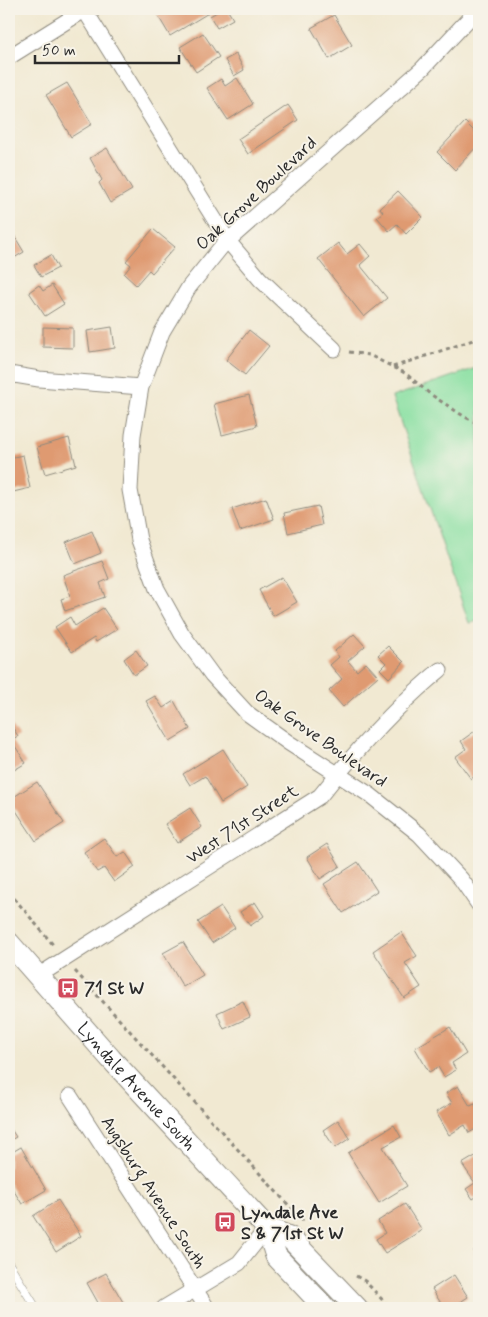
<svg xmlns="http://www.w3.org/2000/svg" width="488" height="1317" font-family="Mynerve,sans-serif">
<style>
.green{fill:#8ae0a3;stroke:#5a8667}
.building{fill:#df9a71}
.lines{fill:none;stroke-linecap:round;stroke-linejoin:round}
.lane-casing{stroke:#8e8a7e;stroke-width:9}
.street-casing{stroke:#8e8a7e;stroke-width:17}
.secondary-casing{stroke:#8e8a7e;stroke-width:23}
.path{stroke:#8e8a7e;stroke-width:3;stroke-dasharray:4 4;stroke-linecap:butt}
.lane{stroke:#fff;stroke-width:8}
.street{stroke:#fff;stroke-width:15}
.secondary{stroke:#fff;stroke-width:21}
.labels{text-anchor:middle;stroke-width:4;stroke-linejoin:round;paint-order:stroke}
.street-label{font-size:18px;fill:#2b2b2b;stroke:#f7f3e8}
.poi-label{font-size:18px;font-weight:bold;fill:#2b2b2b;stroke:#f7f3e8;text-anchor:start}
</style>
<rect width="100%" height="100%" fill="#f7f3e8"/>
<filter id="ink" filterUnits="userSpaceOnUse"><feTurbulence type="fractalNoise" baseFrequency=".02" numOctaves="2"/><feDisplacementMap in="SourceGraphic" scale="10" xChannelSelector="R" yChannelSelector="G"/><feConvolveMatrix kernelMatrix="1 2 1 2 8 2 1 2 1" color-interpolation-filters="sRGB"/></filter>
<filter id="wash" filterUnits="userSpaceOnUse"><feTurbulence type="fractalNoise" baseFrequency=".0096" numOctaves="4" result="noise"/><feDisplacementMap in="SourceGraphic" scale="20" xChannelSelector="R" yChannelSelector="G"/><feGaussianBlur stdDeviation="1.12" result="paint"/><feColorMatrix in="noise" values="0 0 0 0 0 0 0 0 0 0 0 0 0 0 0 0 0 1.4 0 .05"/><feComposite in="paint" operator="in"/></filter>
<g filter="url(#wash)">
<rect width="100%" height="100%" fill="#f1e9d2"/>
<!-- green -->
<path class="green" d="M479 367V621L469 623 392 397Z"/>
<g id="blocks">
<!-- building -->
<g class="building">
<path d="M165 9H215L170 36 157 14Z"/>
<path d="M222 9H227L233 19 217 28 210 16Z"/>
<path d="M334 15 352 45 329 59 311 28Z"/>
<path d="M203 33 219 57 196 72 180 47Z"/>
<path d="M236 54 244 70 234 76 225 60Z"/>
<path d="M237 78 253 104 228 120 207 88 221 79 225 86Z"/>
<path d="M67 83 92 124 71 137 46 95Z"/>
<path d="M288 105 298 120 248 154 238 139Z"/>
<path d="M465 122 479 136V144L455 170 437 152Z"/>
<path d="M107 148 132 190 110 203 99 183 102 180 90 158Z"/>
<path d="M398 191 423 217 406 234 397 224 389 231 377 217 383 212 380 208Z"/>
<path d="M9 227 24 252 9 261Z"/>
<path d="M153 229 175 247 152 273 149 270 136 285 124 274 131 265 126 261Z"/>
<path d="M338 243 347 254 360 244 370 256 360 265 387 298 364 317 318 259Z"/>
<path d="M51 255 58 268 41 277 34 265Z"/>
<path d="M39 285 43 291 52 285 64 304 45 316 29 292Z"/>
<path d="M43 327 73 328V348L43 347Z"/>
<path d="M112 327 115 348 90 352 87 331Z"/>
<path d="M249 330 269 346 245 375 226 360Z"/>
<path d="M249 395 257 426 222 435 214 404Z"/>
<path d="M69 438 76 465 45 474 37 447Z"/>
<path d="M23 455 30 488 9 493V458Z"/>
<path d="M266 498 274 519 240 531 232 509Z"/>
<path d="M318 506 322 525 288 533 284 513Z"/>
<path d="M92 531 101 553 75 564 66 542Z"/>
<path d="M102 561 109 579 100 583 105 597 65 611 61 599 70 596 63 575Z"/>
<path d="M282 577 297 602 273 616 259 590Z"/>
<path d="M103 608 117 629 96 642 94 638 72 652 55 627 70 617 75 626Z"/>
<path d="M354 634 365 646 348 661 357 671 366 663 378 676 343 707 329 691 342 679 330 665 339 657 335 651Z"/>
<path d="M388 646 404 662 389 678 380 669 386 663 378 655Z"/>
<path d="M136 650 147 666 134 675 124 659Z"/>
<path d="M155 696 163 708 174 701 190 729 170 741 146 701Z"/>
<path d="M9 722 18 736 11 740 26 763 9 773Z"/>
<path d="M479 728V773L471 779 455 757 466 749 461 741Z"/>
<path d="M223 749 247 787 221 803 205 776 190 785 183 774Z"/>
<path d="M37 782 64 823 36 841 9 800Z"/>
<path d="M190 808 202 827 177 843 165 824Z"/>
<path d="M104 838 117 857 125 852 135 867 114 882 104 868 97 872 84 852Z"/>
<path d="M327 844 340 866 320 879 307 857Z"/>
<path d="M358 862 377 891 343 913 324 884Z"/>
<path d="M255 902 264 916 250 926 240 912Z"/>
<path d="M221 907 235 928 212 943 198 922Z"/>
<path d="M401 932 417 956 405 963 421 987 404 998 373 951Z"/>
<path d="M183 942 203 975 183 987 163 953Z"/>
<path d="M243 1001 250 1017 224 1029 217 1013Z"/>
<path d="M450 1027 466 1054 452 1063 456 1070 444 1077 438 1067 429 1072 415 1048Z"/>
<path d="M458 1086 470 1106 475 1104 479 1112V1127L469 1133 465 1125 449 1135 436 1112 452 1103 446 1093Z"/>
<path d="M338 1120 350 1138 335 1148 323 1130Z"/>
<path d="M394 1125 401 1137 383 1147 407 1186 379 1203 348 1153Z"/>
<path d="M9 1126 16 1137 9 1141Z"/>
<path d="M21 1147 46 1190 22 1204 9 1183V1154Z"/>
<path d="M477 1155 479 1158V1195L473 1199 466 1189 475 1183 462 1164Z"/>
<path d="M58 1200 81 1236 56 1252 33 1216Z"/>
<path d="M405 1204 422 1230 385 1253 376 1239 385 1233 378 1221Z"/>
<path d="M479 1249V1267H477L474 1250Z"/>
<path d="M106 1273 123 1302 112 1308H101L87 1283Z"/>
<path d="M454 1275 468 1297 451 1308H444L432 1289Z"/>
</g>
</g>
</g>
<g filter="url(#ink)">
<use href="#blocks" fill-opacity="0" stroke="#8e8a7e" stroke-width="1"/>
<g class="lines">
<!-- lane casing -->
<g class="lane-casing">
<path id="lane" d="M9 1264 36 1308"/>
</g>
<!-- street casing -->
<g class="street-casing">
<g id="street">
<path d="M84 9 228 241 260 279 334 349"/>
<path d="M478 9 422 69 222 246 189 287 162 332 141 387 133 435 130 490 139 540 157 589 182 634 212 675 247 713 289 743 370 795 419 834 461 879 479 905"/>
<path d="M9 57 86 9"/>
<path d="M9 374 39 379 141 387"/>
<path d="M38 976 320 796C355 752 396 706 440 670"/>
<path d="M70 1096 207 1308"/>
<path d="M164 1308 239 1263 267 1228"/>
</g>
</g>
<!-- secondary casing -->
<g class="secondary-casing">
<g id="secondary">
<path id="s1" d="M9 943 111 1059 267 1228 276 1256 325 1308"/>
<path d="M267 1228 289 1237 357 1308"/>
</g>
</g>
<!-- path -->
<g class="path">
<path d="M349 352 369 355 405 373 430 394 465 417 479 424"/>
<path d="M393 367 479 338"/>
<path d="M9 892 55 947"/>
<path d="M75 971 303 1221"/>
<path d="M356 1276 365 1281 390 1308"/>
</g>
<!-- lane -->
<use href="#lane" class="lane"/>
<!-- street -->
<use href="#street" class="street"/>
<!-- secondary -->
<use href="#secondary" class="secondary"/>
</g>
</g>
<!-- icons -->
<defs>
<g id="bus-square" transform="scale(1.125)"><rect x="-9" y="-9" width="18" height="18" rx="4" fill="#d1495b" stroke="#f7f3e8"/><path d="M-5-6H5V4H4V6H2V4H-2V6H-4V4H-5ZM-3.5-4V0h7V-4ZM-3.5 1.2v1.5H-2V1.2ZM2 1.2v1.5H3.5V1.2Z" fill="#fff"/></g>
</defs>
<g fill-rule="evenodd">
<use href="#bus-square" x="68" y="988"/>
<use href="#bus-square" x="225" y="1222"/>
</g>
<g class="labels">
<!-- street labels -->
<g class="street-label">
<text transform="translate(256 193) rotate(-43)" y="6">Oak Grove Boulevard</text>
<text transform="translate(321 738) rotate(35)" y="6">Oak Grove Boulevard</text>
<text transform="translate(242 824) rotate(-33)" y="6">West 71st Street</text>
<text dy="6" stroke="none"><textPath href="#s1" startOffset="192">Lyndale Avenue South</textPath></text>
<text transform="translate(154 1192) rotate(57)" y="6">Augsburg Avenue South</text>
</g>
<!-- poi labels -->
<g class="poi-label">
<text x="84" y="994">71 St W</text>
<text x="241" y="1218">Lyndale Ave<tspan x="241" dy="21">S &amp; 71st St W</tspan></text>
</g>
</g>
<!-- margin -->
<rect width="488" height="1317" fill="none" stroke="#f7f3e8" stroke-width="30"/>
<!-- scale -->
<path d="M35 55v8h144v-8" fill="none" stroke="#2b2b2b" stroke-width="2.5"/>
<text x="42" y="55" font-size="15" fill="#2b2b2b" stroke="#f7f3e8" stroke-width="4" paint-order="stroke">50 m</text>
</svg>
